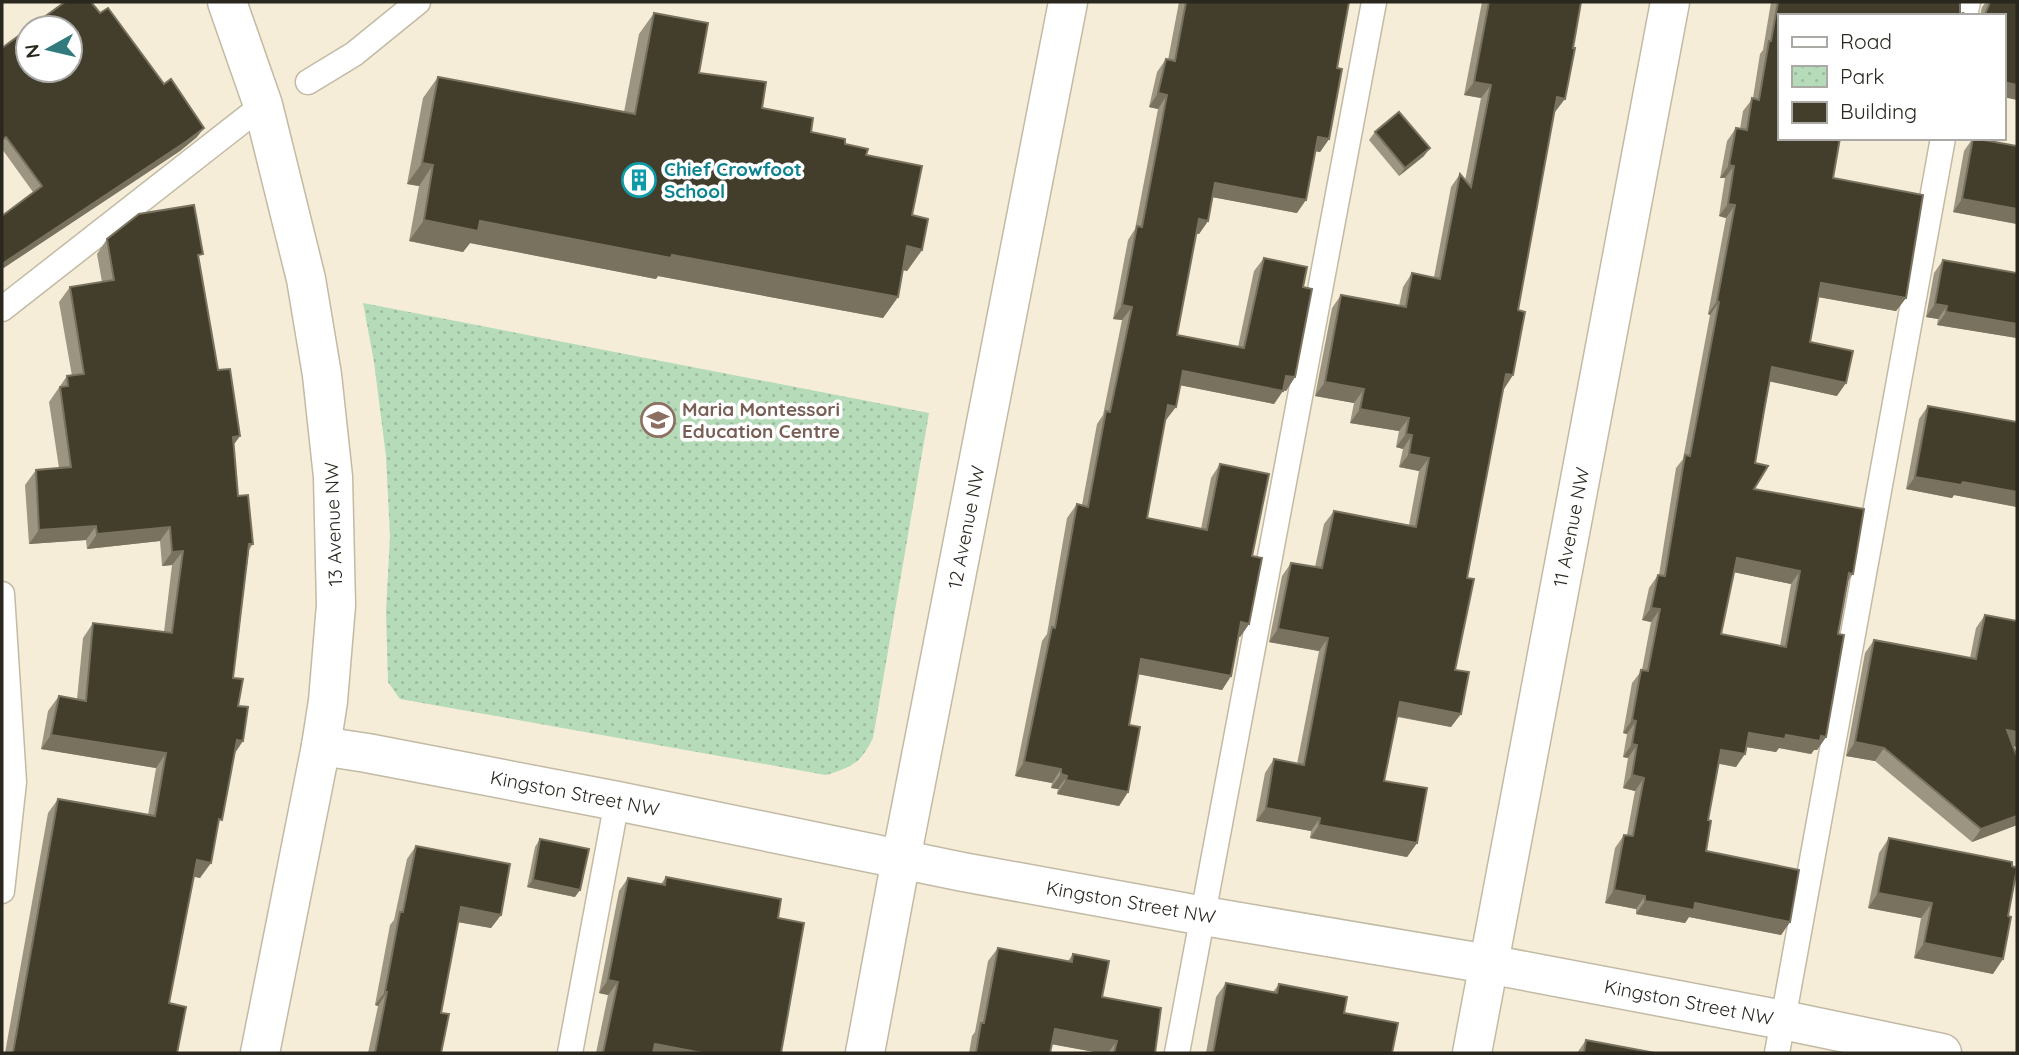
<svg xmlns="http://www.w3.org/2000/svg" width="2019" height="1055" font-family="Quicksand,sans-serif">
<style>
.park{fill:url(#park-dots)}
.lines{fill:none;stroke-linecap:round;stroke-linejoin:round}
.service-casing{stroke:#c2baa5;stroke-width:27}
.minor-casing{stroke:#c2baa5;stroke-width:41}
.service{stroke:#fff;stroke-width:24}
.minor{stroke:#fff;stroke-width:38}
.wall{fill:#9c9581;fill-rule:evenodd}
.shaded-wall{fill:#78725f}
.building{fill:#433d2b;stroke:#78725f;stroke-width:2;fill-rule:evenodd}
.labels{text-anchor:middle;stroke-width:7;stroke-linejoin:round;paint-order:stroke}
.culture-label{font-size:19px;font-weight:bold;fill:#0d838f;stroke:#fff;text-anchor:start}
.education-label{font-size:19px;font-weight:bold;fill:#785e54;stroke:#fff;text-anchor:start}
.street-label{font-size:19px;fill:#2a271f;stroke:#fff}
</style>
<defs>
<pattern id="park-dots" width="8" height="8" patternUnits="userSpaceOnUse" patternTransform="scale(1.75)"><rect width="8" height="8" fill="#b6dbb9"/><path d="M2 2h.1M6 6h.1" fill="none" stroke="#9dbc9f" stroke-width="1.8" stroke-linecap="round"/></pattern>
</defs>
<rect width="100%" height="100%" fill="#f5edd7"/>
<!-- park -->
<path class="park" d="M363 303 929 413 873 738C861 763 852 767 826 775L400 699 388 682 386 612 390 536 386 456 374 362Z"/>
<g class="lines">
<!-- service casing -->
<g class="service-casing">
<g id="service">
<path d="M1965 16 1968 2"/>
<path d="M308 82 354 54 418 2"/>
<path d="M2 309 263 105"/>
<path d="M2 594 14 782 2 891"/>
<path d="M570 1053 617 801"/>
<path d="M1177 1053 1374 2"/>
<path d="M1777 1053 1943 138"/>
</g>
</g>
<!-- minor casing -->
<g class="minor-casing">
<g id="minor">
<path d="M227 2 263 105 306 279 322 375 333 477 336 605 328 701 321 746 260 1053"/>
<path d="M321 746 367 753 617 801 963 872 1204 916 1488 964 1783 1020 1942 1053"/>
<path d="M865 1053 901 859 1068 2"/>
<path d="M1472 1053 1670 2"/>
</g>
</g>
<!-- service -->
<use href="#service" class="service"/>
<!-- minor -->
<use href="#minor" class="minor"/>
</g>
<!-- wall -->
<g class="wall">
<path d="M1179 2H1349L1337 68 1329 139 1320 152 1315 151 1297 213 1213 197 1208 221 1199 234H1196L1177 335 1238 347 1254 271 1264 258 1303 287 1295 377 1286 391 1283 390 1274 404 1180 385 1166 420H1165L1147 518 1201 529 1211 478 1220 464 1252 556 1249 624 1240 637H1238L1231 676 1222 690 1138 674 1129 725 1128 792 1119 806 1057 794 1058 789 1051 788 1052 783 1015 776 1042 641 1047 634 1067 518 1077 504 1082 505 1097 424 1103 415 1122 320 1113 319 1128 240 1135 229 1158 109 1149 107 1157 72 1166 59 1168 60Z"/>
<path d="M1482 2H1581L1555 112H1554L1518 310 1513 375 1503 389 1467 578 1455 670 1451 727 1397 717 1384 781 1417 843 1407 857 1310 838 1311 831 1256 821 1265 773 1274 759 1297 764 1319 651 1269 642 1282 576 1291 563 1315 567 1324 524 1334 511 1409 525 1419 471 1399 467 1403 449 1396 447 1399 431 1350 423 1354 403 1315 396 1332 308 1341 295 1399 306 1403 287 1412 273 1434 277 1451 187 1460 174 1465 181 1481 98 1464 95Z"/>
<path d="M1771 2H1960V15L1968 16H1779L1833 178 1906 298 1896 311 1819 297 1810 342 1837 396 1770 381 1755 463 1754 489 1853 574 1848 581 1838 634 1826 737 1817 750H1814L1811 754 1779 748 1776 752 1747 747 1736 767 1719 764 1708 820 1706 851 1790 922 1781 935 1689 917 1685 923 1636 914V909L1605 903 1615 848 1624 835H1627L1635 791 1623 788 1628 758 1623 757 1627 734 1623 733 1632 683 1642 670 1651 622 1642 620 1649 588 1658 575H1659L1676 468 1683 459 1710 315 1708 314 1726 218 1719 216 1725 178H1720L1727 141 1736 128 1740 129 1743 111 1753 98 1760 54 1763 50ZM1734 572 1791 584 1780 646 1721 634Z"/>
<path d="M1986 2H2017L1980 16 1982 7Z"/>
<path d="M654 13 699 73 762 108 811 132 845 144 866 155 912 215 922 250 907 271 902 270 898 297 883 318 658 276 656 279 470 243 463 252 409 241 419 186 407 184 423 98 438 77 624 112 639 34Z"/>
<path d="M2 48 197 137 180 151 2 269V216L33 192 2 149Z"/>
<path d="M1375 132 1424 156 1399 176 1369 140Z"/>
<path d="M1973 138 2017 146V224L1953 212 1964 151Z"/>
<path d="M107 239 199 260 218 370 240 436 233 445 238 496 253 544 249 550 233 678 238 706 235 753 217 827 200 878 193 876 169 1003 177 1053H5L48 813 58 799 148 815 156 768 41 749 48 711 59 696 77 699 83 638 93 623 164 632 172 565 162 566 160 541 87 549 86 540 29 544 25 485 36 470 59 468 49 402 67 376H72L59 302 70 287 102 282 97 254Z"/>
<path d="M1943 260 2017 273V338L1937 325 1938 319 1926 317 1934 273Z"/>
<path d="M1928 406 2017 422V507L1954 495 1952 498 1906 489 1919 419Z"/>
<path d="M1985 615 2013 747 2017 757V825L1972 842 1875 761 1846 756 1865 653 1874 640 1970 658 1976 628Z"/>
<path d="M1889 838 1993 974 1914 958 1921 918 1868 908 1879 853Z"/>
<path d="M540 839 575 897 527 887 535 847Z"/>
<path d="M416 846 501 915 491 928 458 922 441 1013V1053H368L378 1006 375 1005 390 925 394 920 407 859Z"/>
<path d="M666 877 778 918 781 1053H596L608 995 599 993 619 891 628 878 661 884Z"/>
<path d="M998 948 1068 961 1073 954 1102 997 1155 1053H1100L1052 1044 1050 1053H969L972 1036 975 1032 988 961Z"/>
<path d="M1226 983 1273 992 1279 984 1344 1013 1392 1053H1206L1216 997Z"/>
<path d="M1586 1040 1655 1053H1577Z"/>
</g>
<!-- shaded-wall -->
<g class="shaded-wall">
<path d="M1474 82 1491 85 1481 98 1464 95Z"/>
<path d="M2003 82 2017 85V100L2003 97Z"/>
<path d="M1158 93 1167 95 1158 109 1149 107Z"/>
<path d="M1557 97 1565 99 1555 112 1548 111Z"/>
<path d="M204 128 197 137 180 151 2 269V264Z"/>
<path d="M1318 137 1329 139 1320 152 1309 150Z"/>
<path d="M1430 148 1424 156 1399 176 1405 168Z"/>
<path d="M422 163 433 165 419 186 407 184Z"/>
<path d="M1729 165 1734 166 1725 178H1720Z"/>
<path d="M1215 183 1306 200 1297 213 1206 196Z"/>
<path d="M1962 199 2017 209V224L1953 212Z"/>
<path d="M1728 204 1735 205 1726 218 1719 216Z"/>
<path d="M1199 219 1208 221 1199 234 1190 233Z"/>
<path d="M424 220 480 221 672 255 898 297 883 318 658 276 656 279 470 243 463 252 409 241Z"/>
<path d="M907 246 922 250 907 271 892 267Z"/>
<path d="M1821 283 1906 298 1896 311 1812 296Z"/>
<path d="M1717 301 1719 302 1710 315 1708 314Z"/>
<path d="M1935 304 1947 306 1938 319 1926 317Z"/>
<path d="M1122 305 1132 307 1122 320 1113 319Z"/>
<path d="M1946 312 2017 324V338L1937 325Z"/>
<path d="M1772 367 1846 383 1837 396 1763 380Z"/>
<path d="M1183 371 1283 391 1274 404 1174 384Z"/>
<path d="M1506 374 1513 375 1504 389 1497 387Z"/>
<path d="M1286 376 1295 377 1286 391 1277 389Z"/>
<path d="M1325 382 1364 389 1354 403 1315 396Z"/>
<path d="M1168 405 1176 407 1166 420 1158 419Z"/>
<path d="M1360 409 1409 418 1399 431 1350 423Z"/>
<path d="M1406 434 1412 435 1403 449 1396 447Z"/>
<path d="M240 436 229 451 233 437Z"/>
<path d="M1409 454 1429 458 1419 471 1399 467Z"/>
<path d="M1915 477 1963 482 2017 492V507L1954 495 1952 498 1906 489Z"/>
<path d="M96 526 86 540 29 544 39 530Z"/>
<path d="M170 527 160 541 87 549 97 534Z"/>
<path d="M183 551 172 565 162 566 172 552Z"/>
<path d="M1737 558 1800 571 1791 584 1728 571Z"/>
<path d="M1651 608 1660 609 1651 622 1642 620Z"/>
<path d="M1241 622 1249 624 1240 637 1232 635Z"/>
<path d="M1278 629 1328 638 1319 651 1269 642Z"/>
<path d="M1141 659 1231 676 1222 690 1132 673Z"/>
<path d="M1400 702 1461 714 1451 727 1391 715Z"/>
<path d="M1632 720 1636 721 1627 734 1623 733Z"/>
<path d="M2007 730 2017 732V747L1998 744Z"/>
<path d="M1749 733 1821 736 1826 737 1817 750H1814L1811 754 1779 748 1776 752 1740 746Z"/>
<path d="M51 735 166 753 156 768 41 749Z"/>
<path d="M237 740 243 741 233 756Z"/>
<path d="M1855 742 1884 748 1875 761 1846 756Z"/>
<path d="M1632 744 1637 745 1628 758 1623 757Z"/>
<path d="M1721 750 1745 754 1736 767 1712 762Z"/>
<path d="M1024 762 1061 769 1052 783 1015 776Z"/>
<path d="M1061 774 1067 776 1058 789 1051 788Z"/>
<path d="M1632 775 1644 778 1635 791 1623 788Z"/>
<path d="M1066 780 1128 792 1119 806 1057 794Z"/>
<path d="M1266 808 1320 818 1311 831 1256 821Z"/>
<path d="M2017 816V825L1972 842 1981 829Z"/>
<path d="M1319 825 1417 843 1407 857 1310 838Z"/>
<path d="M197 860 211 863 200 878 186 875Z"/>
<path d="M533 880 580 890 575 897 527 887Z"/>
<path d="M1614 890 1645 896 1636 909 1605 903Z"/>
<path d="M1878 893 1932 903 1921 918 1868 908Z"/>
<path d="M1645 901 1695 903 1790 922 1781 935 1689 917 1685 923 1636 914Z"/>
<path d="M461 907 501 915 491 928 452 921Z"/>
<path d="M1924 943 2003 959 1993 974 1914 958Z"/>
<path d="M608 980 618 982 608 995 599 993Z"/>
<path d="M385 992H387L378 1006 375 1005Z"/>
<path d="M1055 1029 1117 1041 1108 1053H1100L1045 1043Z"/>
<path d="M655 1044 702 1053H648Z"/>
</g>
<!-- building -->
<g class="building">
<path d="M65 2H91L100 13 108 8 164 84 171 79 204 128 187 141 2 264V216L42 186 6 137 2 140V48L28 29V70H70V28H29Z"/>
<path d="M1186 2H1349L1337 68 1342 69 1329 139 1318 137 1306 200 1215 183 1208 221 1199 219 1177 335 1244 348 1264 258 1307 267 1303 287 1312 289 1295 377 1286 376 1283 391 1183 371 1176 407 1168 405 1147 518 1207 530 1220 464 1269 474 1252 556 1262 558 1249 624 1241 622 1231 676 1141 659 1129 725 1140 727 1128 792 1066 780 1067 776 1061 774V769L1024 762 1052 627 1055 628 1077 504 1088 507 1106 411 1110 412 1132 307 1122 305 1137 226 1142 227 1167 95 1158 93 1166 59 1175 61Z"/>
<path d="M1489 2H1581L1573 48H1575L1565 99 1557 97 1518 310 1525 312 1513 375 1506 374 1467 578 1474 579 1455 670 1469 672 1461 714 1400 702 1384 781 1427 788 1417 843 1319 825 1320 818 1266 808 1274 759 1304 765 1328 638 1278 629 1291 563 1322 568 1334 511 1416 527 1429 458 1409 454 1412 435 1406 434 1409 418 1360 409 1364 389 1325 382 1341 295 1406 307 1412 273 1440 279 1460 174 1471 187 1491 85 1474 82Z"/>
<path d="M1778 2H1960V15L1963 13 1968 16H1779V138H1840L1833 178 1923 195 1906 298 1821 283 1810 342 1853 351 1846 383 1772 367 1765 405 1755 463 1768 466 1754 489 1864 509 1853 574 1849 573 1838 634 1844 635 1826 737 1821 736 1820 741 1786 735 1785 739 1749 733 1745 754 1721 750 1708 820 1711 821 1706 851 1799 870 1790 922 1695 903 1694 910 1645 901V896L1614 890 1624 835 1633 836 1644 778 1632 775 1637 745 1632 744 1636 721 1632 720 1641 670 1648 671 1660 609 1651 608 1658 575 1665 576 1685 455 1690 456 1719 302 1717 301 1735 205 1728 204 1734 166 1729 165 1736 128 1747 130 1752 98 1759 100 1769 41H1771ZM1737 558 1800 571 1786 647 1721 634Z"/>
<path d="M1990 2H2017V85L2003 82V16H1981L1985 14Z"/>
<path d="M654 13 708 23 699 73 766 82 762 108 813 118 811 132 845 139V144L868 149 866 155 922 166 912 215 928 219 922 250 907 246 898 297 672 255 671 258 480 221 478 231 424 220 433 165 422 163 438 77 635 114Z"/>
<path d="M1399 112 1430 148 1405 168 1375 132Z"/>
<path d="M1973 138 2017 146V209L1962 199Z"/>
<path d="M194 205 203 254 198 255 218 370 230 369 240 436 233 437 238 496 248 495 253 544H249L233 678 243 679 238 706 248 707 243 741 237 740 222 820 219 819 211 863 197 860 169 1003 186 1007 177 1053H13L58 799 155 816 166 753 51 735 59 696 86 701 93 623 172 633 183 551 172 552 170 527 97 534 96 526 39 530 36 470 71 467 60 387 68 386 67 376 84 374 70 287 114 280 107 239 139 214Z"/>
<path d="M1943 260 2017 273V324L1946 312 1947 306 1935 304Z"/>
<path d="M1928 406 2017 422V492L1963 482 1961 485 1915 477Z"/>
<path d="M1985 615 2017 621V732L2007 730 2017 757V816L1981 829 1884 748 1855 742 1874 640 1976 659Z"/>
<path d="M1889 838 2012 862V866L2017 868 2008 916 2011 917 2003 959 1924 943 1932 903 1878 893Z"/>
<path d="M540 839 589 849 580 890 533 880Z"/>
<path d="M416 846 510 864 501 915 461 907 441 1013 449 1014 441 1053H375L387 992H385L400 912H403Z"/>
<path d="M666 877 781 899 778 918 804 923 781 1053H702L655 1044 653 1053H603L618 982 608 980 628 878 665 885Z"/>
<path d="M998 948 1072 962 1073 954 1109 961 1102 997 1161 1008 1155 1053H1114L1117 1041 1055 1029 1050 1053H976L981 1023H984Z"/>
<path d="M1226 983 1277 993 1279 984 1347 997 1344 1013 1398 1023 1392 1053H1213Z"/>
<path d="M1586 1040 1655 1053H1584Z"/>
</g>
<!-- icons -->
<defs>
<g id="building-ring" transform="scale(1.75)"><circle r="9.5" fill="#fff" stroke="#0f9aa8" stroke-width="1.5"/><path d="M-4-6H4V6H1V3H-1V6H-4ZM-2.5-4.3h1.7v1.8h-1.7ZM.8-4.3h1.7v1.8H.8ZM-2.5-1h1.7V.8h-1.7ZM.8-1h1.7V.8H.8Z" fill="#0f9aa8"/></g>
<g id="school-ring" transform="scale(1.75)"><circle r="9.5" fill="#fff" stroke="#8d6e63" stroke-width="1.5"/><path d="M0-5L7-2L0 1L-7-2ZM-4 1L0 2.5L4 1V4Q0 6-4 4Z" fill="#8d6e63"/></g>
</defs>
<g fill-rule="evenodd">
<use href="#building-ring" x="639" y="180"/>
<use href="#school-ring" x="658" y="420"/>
</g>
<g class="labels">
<!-- culture labels -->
<g class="culture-label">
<text x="664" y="176">Chief Crowfoot<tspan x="664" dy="22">School</tspan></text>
</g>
<!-- education labels -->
<g class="education-label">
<text x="682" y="416">Maria Montessori<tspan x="682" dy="22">Education Centre</tspan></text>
</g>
<!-- street labels -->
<g class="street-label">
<text transform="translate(333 524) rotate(-92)" y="7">13 Avenue NW</text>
<text transform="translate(966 527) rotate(-79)" y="7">12 Avenue NW</text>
<text transform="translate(1571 527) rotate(-79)" y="7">11 Avenue NW</text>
<text transform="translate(575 793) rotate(11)" y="7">Kingston Street NW</text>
<text transform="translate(1131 902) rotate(10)" y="7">Kingston Street NW</text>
<text transform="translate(1689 1002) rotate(11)" y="7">Kingston Street NW</text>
</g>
</g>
<!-- border -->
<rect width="2019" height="1055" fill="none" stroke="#2a271f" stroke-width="7"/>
<!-- legend -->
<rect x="1778" y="14" width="228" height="126" fill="#ffffff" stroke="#aaa9a5" stroke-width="2"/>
<rect x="1792" y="37" width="35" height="10" fill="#ffffff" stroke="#aaa9a5" stroke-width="2"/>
<text x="1840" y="49" font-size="21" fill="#2a271f">Road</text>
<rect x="1792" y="66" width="35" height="21" fill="url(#park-dots)" stroke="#aaa9a5" stroke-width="2"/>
<text x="1840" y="84" font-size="21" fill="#2a271f">Park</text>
<rect x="1792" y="102" width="35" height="21" fill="#433d2b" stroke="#aaa9a5" stroke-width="2"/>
<text x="1840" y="119" font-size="21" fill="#2a271f">Building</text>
<!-- north arrow -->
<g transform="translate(49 49) rotate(262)"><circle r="33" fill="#ffffff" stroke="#aaa9a5" stroke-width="2"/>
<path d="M0-5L12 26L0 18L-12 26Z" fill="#317b7e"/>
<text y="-10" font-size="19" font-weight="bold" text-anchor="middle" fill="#2a271f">N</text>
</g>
</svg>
